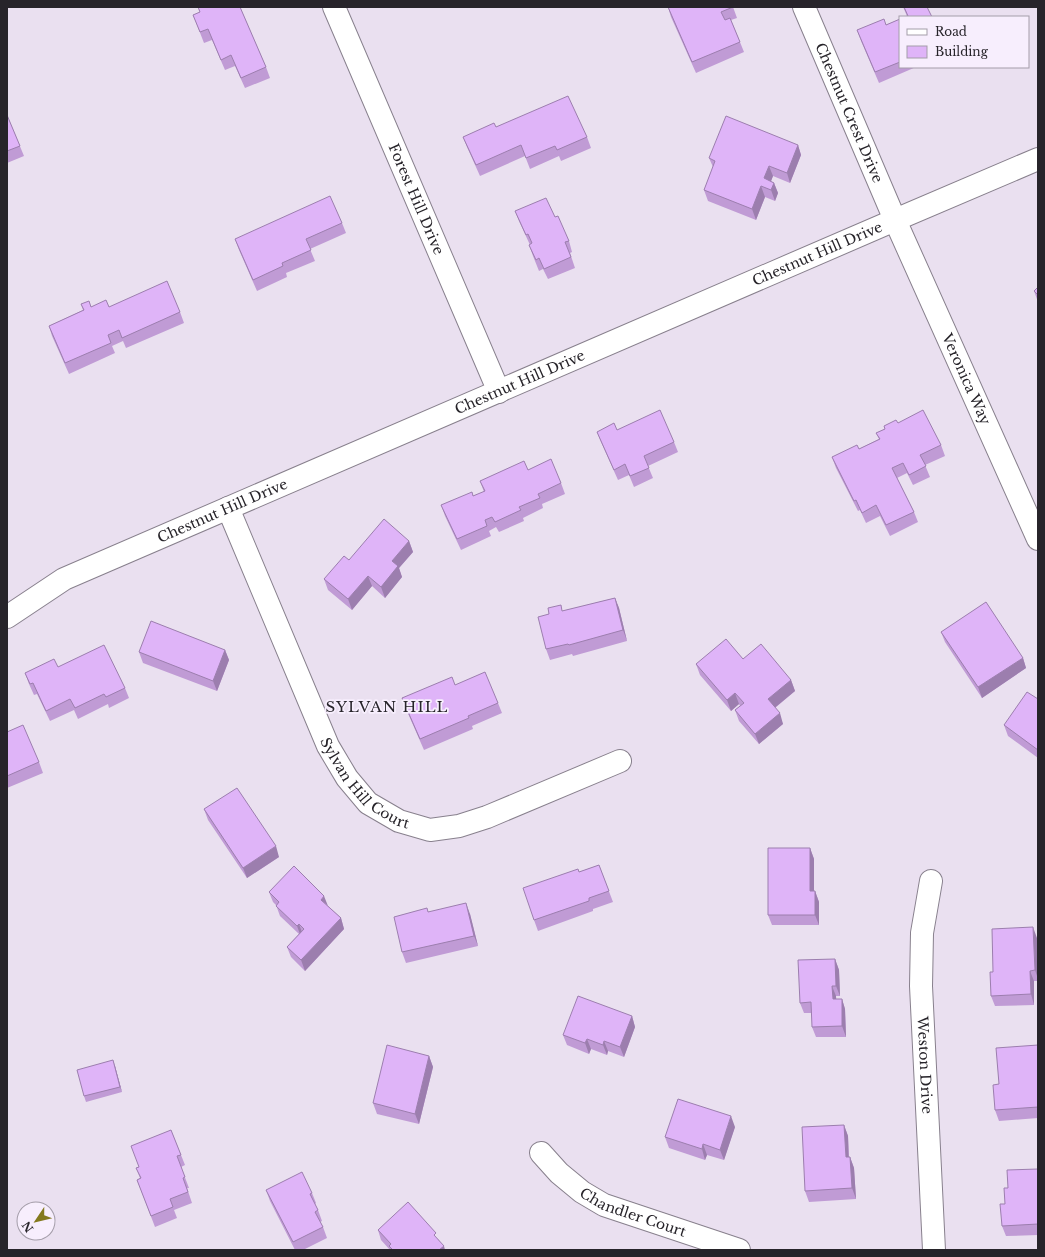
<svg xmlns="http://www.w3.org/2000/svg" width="1045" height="1257" font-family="'Libre Baskerville',serif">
<rect width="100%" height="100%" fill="#eae0f0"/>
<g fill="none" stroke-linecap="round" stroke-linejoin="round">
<defs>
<g id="minor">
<path id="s1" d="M334,7L499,392"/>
<path id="s2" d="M804,7L895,220L1038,539"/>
<path id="s3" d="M228,508L328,746L347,778L368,803L399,821L430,830L459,826L487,817L620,761"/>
<path id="s4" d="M7,617L64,579L895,220L1038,159"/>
<path id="s5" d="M931,881L922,933L921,986L934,1250"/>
<path id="s6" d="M541,1153L559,1173L582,1192L604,1205L739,1250"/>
</g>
</defs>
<use href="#minor" stroke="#88808d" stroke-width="24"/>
<use href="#minor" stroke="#fff" stroke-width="22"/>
</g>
<path fill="#c09bd5" d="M198,7H240L266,67L270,78L245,88L235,66L225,70L212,40L204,43L197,25L193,15L200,12Z
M668,7H733L737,18L731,20L744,52L696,73L671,17Z
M903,7H927L907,16Z
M900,19V67H916L879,83L861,41L857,30L886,25Z
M7,115L24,156L7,163Z
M496,127L587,137L591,148L561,161L559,156L530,169L525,156L480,176L467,147L463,137Z
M798,145L801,155L790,183L773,176L771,181L774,183L778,193L775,201L765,197L756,220L708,201L704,190L713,167L709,158Z
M515,211L555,217L569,241L572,252L570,253L575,268L548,279L543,269L539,271L533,256L529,245H530L519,221Z
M342,223L346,233L310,249L315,261L286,273L287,277L257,291L239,250L235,239Z
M1038,287V302L1034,291Z
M81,304L91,307H109L180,312L184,323L126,348L123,341L112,346L115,353L69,374L52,336L49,326L83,310Z
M898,423L941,445L945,456L925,465L930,477L913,485L907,473L897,478L914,512L918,522L890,536L880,516L866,523L860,510L858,511L836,468L832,457L859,449L879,439L876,433Z
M617,430L674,442L678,452L648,466L653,478L634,487L629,475L618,480L601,442L597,432Z
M528,470L561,483L565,494L542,504L543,508L523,518L524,521L499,532L496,527L489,531L491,536L461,550L445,516L441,505L473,496L484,492L480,481Z
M409,541L413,552L399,568L402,577L385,598L372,586L352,610L328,590L324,579L349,560Z
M615,598L619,608L627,641L573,656L572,654L550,660L546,649L563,611Z
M941,632L1023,658L1026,668L982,698L945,642Z
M225,650L229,660L217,691L143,663L139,652Z
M743,659L791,680L795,691L775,708L783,724L759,744L739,721L735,710L740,706L739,704L731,711L700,675L696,664Z
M58,667L125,688L129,698L109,708L108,704L78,719L74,710L50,721L37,694L34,695L29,684L25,673Z
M455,685L498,703L502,713L472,726L473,729L424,750L406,709L402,698Z
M1038,699V758L1008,736L1004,725Z
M7,732L39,762L43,773L7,788Z
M204,809L279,857L247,878L208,820Z
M810,848L814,859V891H815L819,902V925H772L768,915Z
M599,865L613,902L593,909V911L538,931L534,920L579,872Z
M269,892L328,906L341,918L344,929L305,971L291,957L287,947L299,934L280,916L276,905L273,902Z
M429,912L470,914L478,946L406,963L402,952Z
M1037,938L1038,981H1034V1005L995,1006L991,996L993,972Z
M835,959L839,970L840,996H836V999H842L845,1009L846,1037H816L812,1027V1013H804L800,1003Z
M632,1016L635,1027L624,1057L608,1051L607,1055L591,1049L589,1054L567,1045L563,1035Z
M1038,1045V1118L999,1121L995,1110L999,1084Z
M429,1056L433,1067L419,1124L377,1114L373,1103Z
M115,1066L122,1092L86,1102L84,1096Z
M844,1125L848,1136L849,1157H850L854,1168L856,1199L809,1202L805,1191Z
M735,1127L724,1160L707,1155L705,1160L669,1148L665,1137Z
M171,1130L185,1165L181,1167L189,1188H187L192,1203L174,1210L177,1218L155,1227L137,1180L140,1178L136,1168L139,1167Z
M1038,1169V1235L1006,1236L1002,1226L1008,1188Z
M266,1190L312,1193L316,1203L315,1204L318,1210L322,1221L320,1222L323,1227L327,1238L303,1250H295L270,1201Z
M378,1230L438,1239L445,1250H390L381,1240Z"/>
<path fill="#9c7eae" d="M798,145L801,155L790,183L787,173Z
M769,166L773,176L768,189L764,178Z
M774,183L778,193L775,201L771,190Z
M761,186L765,197L756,220L752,209Z
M409,541L413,552L399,568L402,577L385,598L381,587L392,561Z
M368,576L372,586L352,610L348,599Z
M615,598L619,608L627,641L623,630Z
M225,650L229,660L217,691L213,681Z
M1023,658L1026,668L982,698L978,687Z
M791,680L795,691L772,710L768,699Z
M735,693L739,704L731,711L727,700Z
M780,713L783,724L759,744L755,734Z
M276,846L279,857L247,878L243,868Z
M810,848L814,859V902L810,891Z
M815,891L819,902V925L815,915Z
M324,896L328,906L321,900Z
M466,903L470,914L478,946L474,936Z
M341,918L344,929L305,971L301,960Z
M299,924L303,935L301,937L297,926Z
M1033,927L1037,938L1038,979L1035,970Z
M835,959L839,970L840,996L836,986Z
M1030,971L1034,981V1005L1031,994Z
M832,986L836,996L837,1009L833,999Z
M842,999L845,1009L846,1037L842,1026Z
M632,1016L635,1027L624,1057L620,1047Z
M587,1039L591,1049L589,1054L585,1043Z
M604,1041L608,1051L607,1055L603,1045Z
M429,1056L433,1067L419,1124L415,1114Z
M113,1060L115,1066L122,1092L120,1087Z
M731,1116L735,1127L724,1160L720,1150Z
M844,1125L848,1136L849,1168L846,1157Z
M703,1144L707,1155L705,1160L702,1149Z
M850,1157L854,1168L856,1199L852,1188Z
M444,1246L445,1250H439Z"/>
<path fill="#dfb4f8" stroke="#9c7eae" d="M198,7H240L266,67L241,78L231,55L221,60L208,29L200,32L193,15L200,12Z
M668,7H733L721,12L725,20L730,18L740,42L692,62Z
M904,7H927L932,17H904L908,16Z
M884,19L886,25L900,19V62L875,72L857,30Z
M568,96L587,137L557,150L555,146L526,158L521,145L476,165L463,137L494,123L496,127Z
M7,115L20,146L7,151Z
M726,116L798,145L787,173L769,166L764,178L774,183L771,190L761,186L752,209L704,190L715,161L709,158Z
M330,196L342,223L306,239L311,250L282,263L283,266L253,280L235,239Z
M546,198L555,217L558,216L569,241L565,242L571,257L544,269L539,258L536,260L529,245L532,243L528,234L526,235L515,211Z
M167,281L180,312L122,338L119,330L108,335L111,343L65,363L49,326L84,310L81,304L89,301L91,307L106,300L109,307Z
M1038,287V295L1034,291Z
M660,410L674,442L644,456L649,468L630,476L625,464L614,470L597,432L614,423L617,430Z
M923,410L941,445L920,455L926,466L909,475L903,463L892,468L914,512L886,525L876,505L862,513L856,500L854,501L832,457L857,445L859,449L880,439L876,433L885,429L884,426L896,420L898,423Z
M551,459L561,483L538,494L540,498L519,507L521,510L495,522L492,517L485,520L487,526L457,539L441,505L472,492L473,496L485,491L480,481L524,461L528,470Z
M384,519L409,541L392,561L398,566L381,587L368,576L348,599L324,579L344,556L349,560Z
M615,598L623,630L569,645L568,644L546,649L538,617L549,614L548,608L561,605L562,611Z
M986,602L1023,658L978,687L941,632Z
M151,621L225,650L213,681L139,652Z
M726,639L743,659L761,644L791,680L768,699L780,713L755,734L735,710L744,703L735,693L727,700L696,664Z
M104,645L125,688L106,697L104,694L75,708L70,699L46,711L33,683L30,684L25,673L54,659L58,667Z
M485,672L498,703L468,716L469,718L420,739L402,698L452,677L455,685Z
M1027,692L1038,699V750L1004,725Z
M23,725L39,762L7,776V732Z
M237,788L276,846L243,868L204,809Z
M768,848H810V891H815V915H768Z
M599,865L609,891L589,898V901L534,920L523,888L578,869L579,872Z
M294,866L324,896L321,900L341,918L301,960L287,947L304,929L299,924L297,926L276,906L279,902L269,892Z
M466,903L474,936L402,952L394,917L427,908L428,912Z
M1033,927L1035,970L1030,971L1031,994L991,996L990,972H993L992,929Z
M835,959L836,986H832L833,999H842V1026L812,1027L811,1002L800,1003L798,960Z
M578,996L632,1016L620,1047L604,1041L603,1045L587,1039L585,1043L563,1035Z
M387,1045L429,1056L415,1114L373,1103Z
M1038,1045V1107L995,1110L993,1085L999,1084L996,1048Z
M113,1060L120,1087L84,1096L77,1070Z
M678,1099L731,1116L720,1150L703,1144L702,1149L665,1137Z
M844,1125L846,1157H850L852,1188L805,1191L802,1127Z
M171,1130L181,1155L177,1156L185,1177L183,1178L188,1192L170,1199L173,1207L151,1216L137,1180L141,1178L136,1168L139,1167L131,1146Z
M1038,1169V1224L1002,1226L1000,1204H1005L1004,1188H1008L1007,1170Z
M302,1172L312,1193L310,1194L318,1210L315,1212L323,1227L293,1242L266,1190Z
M408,1202L436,1233L434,1235L444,1246L439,1250H393L389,1246L391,1244L378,1230Z"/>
<g text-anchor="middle" stroke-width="3.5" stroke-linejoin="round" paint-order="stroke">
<g font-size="14" fill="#27242a" stroke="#f7eefd">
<text dy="5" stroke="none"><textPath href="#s2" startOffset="115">Chestnut Crest Drive</textPath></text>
<text dy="5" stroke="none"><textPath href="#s1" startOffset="209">Forest Hill Drive</textPath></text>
<text dy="5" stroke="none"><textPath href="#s4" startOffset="889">Chestnut Hill Drive</textPath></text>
<text dy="5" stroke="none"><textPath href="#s2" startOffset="406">Veronica Way</textPath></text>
<text dy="5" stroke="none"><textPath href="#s4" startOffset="565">Chestnut Hill Drive</textPath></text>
<text dy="5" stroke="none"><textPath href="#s4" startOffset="241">Chestnut Hill Drive</textPath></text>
<text dy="5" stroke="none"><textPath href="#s3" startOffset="312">Sylvan Hill Court</textPath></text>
<text dy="5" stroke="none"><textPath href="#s5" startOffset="185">Weston Drive</textPath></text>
<text dy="5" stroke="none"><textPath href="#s6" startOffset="112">Chandler Court</textPath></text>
</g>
<g font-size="15" letter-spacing="1" fill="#27242a" stroke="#f7eefd">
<text x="387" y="712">SYLVAN HILL</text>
</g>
</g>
<rect width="1045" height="1257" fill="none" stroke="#27242a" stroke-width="16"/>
<rect x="899" y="16" width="130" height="52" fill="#f7eefd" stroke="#a49da9"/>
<rect x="907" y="29" width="20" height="6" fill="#ffffff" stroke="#a49da9"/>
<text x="935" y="36" font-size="12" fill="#27242a">Road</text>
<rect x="907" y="46" width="20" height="12" fill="#dfb4f8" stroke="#a49da9"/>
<text x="935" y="56" font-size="12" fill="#27242a">Building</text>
<g transform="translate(36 1221) rotate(235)"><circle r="19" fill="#f7eefd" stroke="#a49da9"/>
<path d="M0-3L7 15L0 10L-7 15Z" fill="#83791e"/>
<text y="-6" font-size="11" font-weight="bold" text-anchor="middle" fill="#27242a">N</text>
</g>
</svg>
